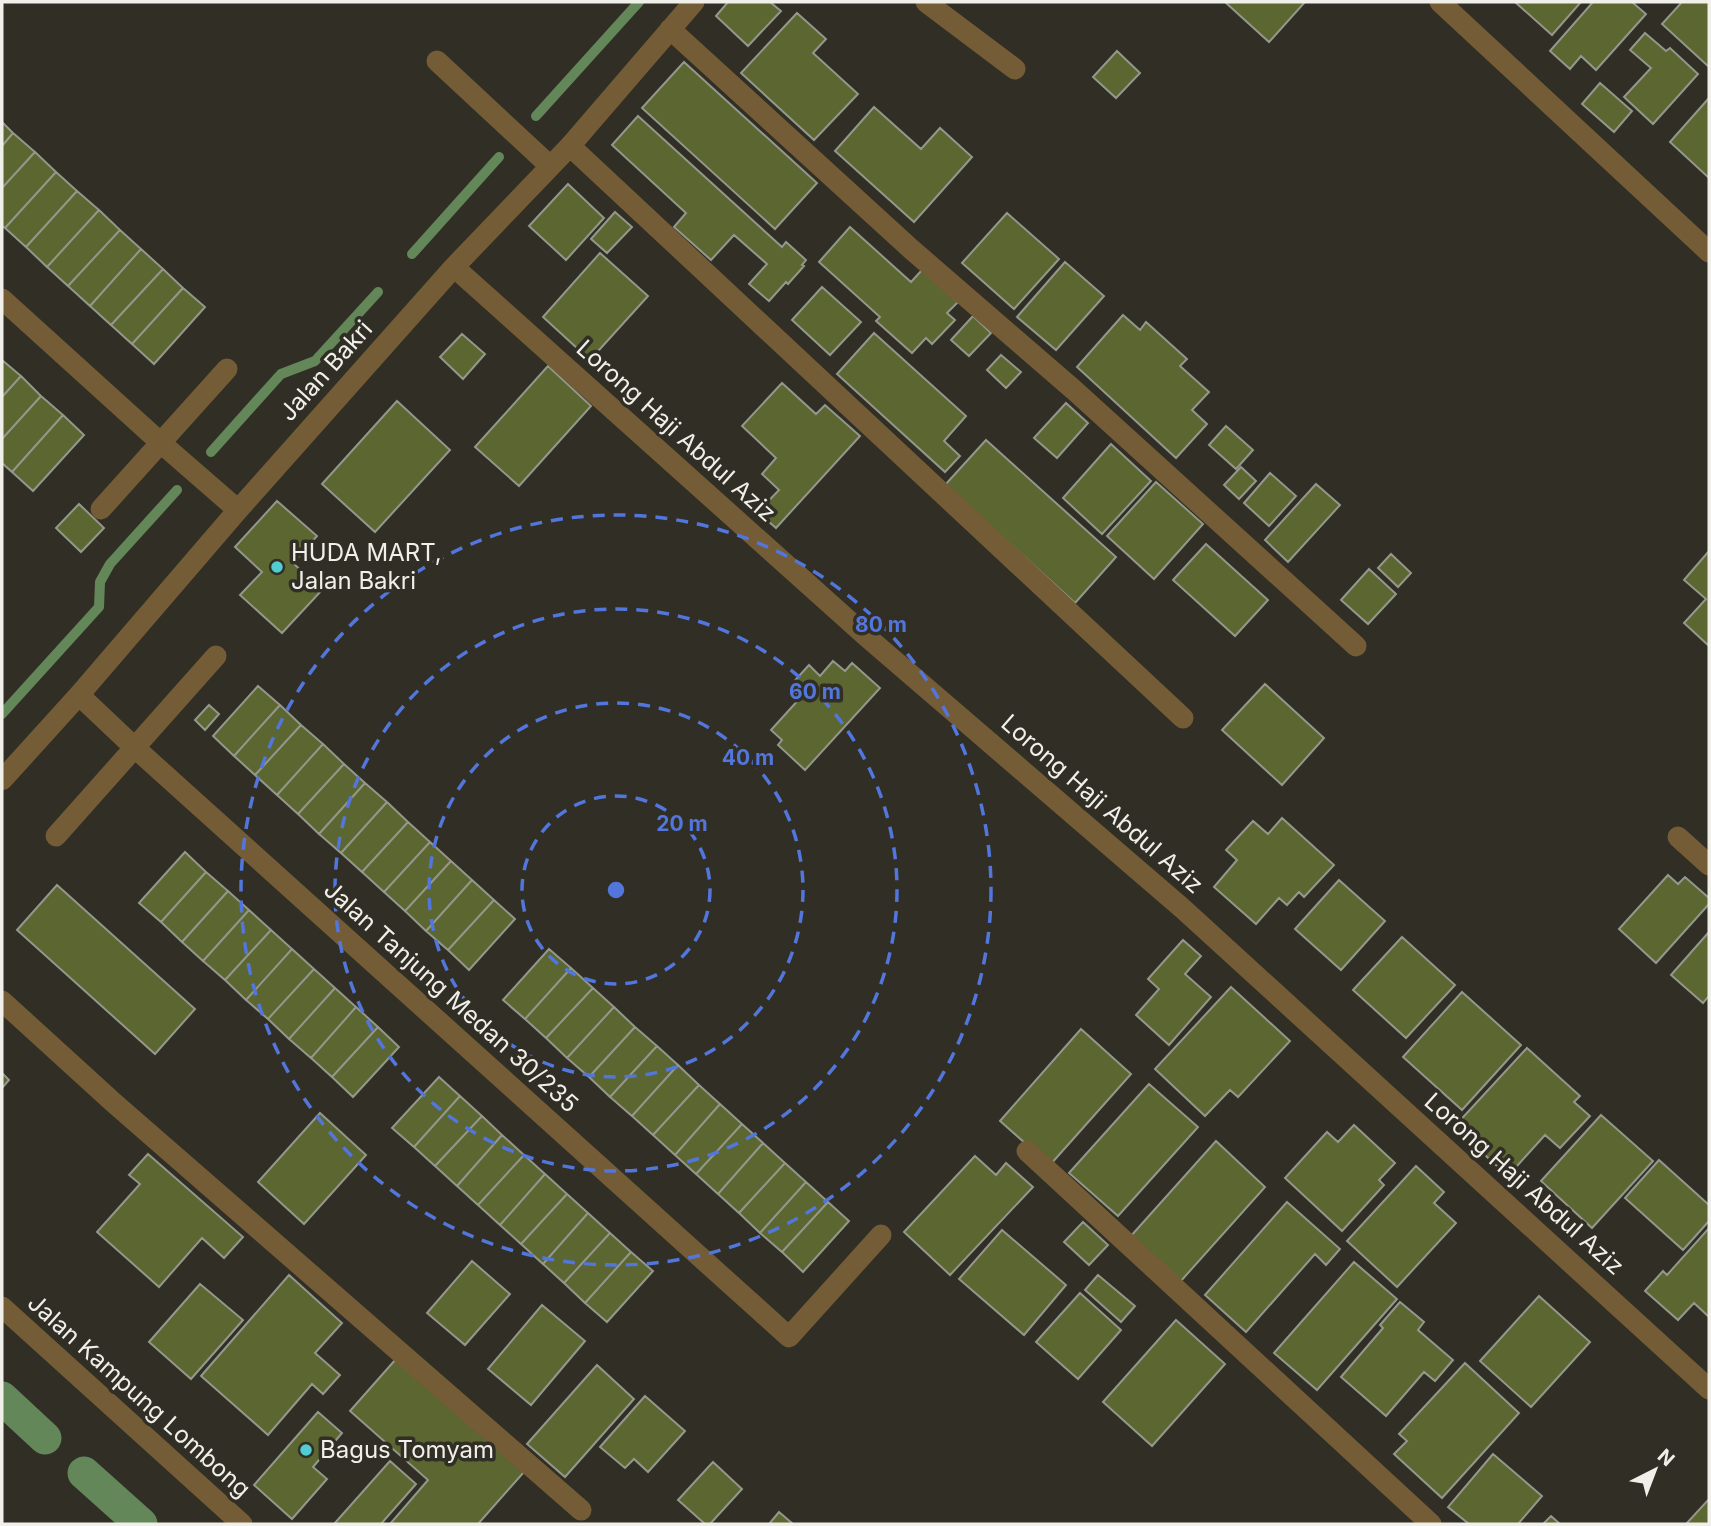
<svg xmlns="http://www.w3.org/2000/svg" width="1711" height="1526" font-family="Inter,sans-serif">
<rect width="100%" height="100%" fill="#302e25"/>
<g fill="none" stroke-linecap="round" stroke-linejoin="round">
<path stroke="#638759" stroke-width="10" d="M536,116L639,2
M412,254L499,157
M211,452L281,374L315,361L378,292
M2,714L99,607L100,582L110,564L177,490"/>
<path stroke="#638759" stroke-width="33" d="M2,1398L45,1438
M84,1473L141,1524"/>
</g>
<path fill="#5c6630" stroke="#94978c" stroke-width="2" d="M728,2H770L781,11L748,46L716,16Z
M1225,2H1305L1269,42Z
M1515,2H1581L1552,35Z
M1593,2H1632L1646,14L1596,70L1581,56L1570,69L1550,51Z
M1682,2H1709V67L1662,24Z
M797,13L826,39L813,53L858,94L814,140L741,73Z
M1645,33L1666,51L1670,48L1698,74L1653,124L1624,97L1651,68L1630,50Z
M1117,51L1140,73L1116,98L1093,77Z
M684,62L817,183L775,229L642,108Z
M1600,83L1632,111L1614,132L1582,104Z
M1709,98V178L1670,142Z
M874,107L921,149L940,128L972,157L914,222L835,151Z
M638,116L782,247L786,242L806,260L802,265L804,266L788,284L786,282L769,301L749,284L767,264L734,235L711,260L674,227L686,213L612,145Z
M2,122L13,133L2,146Z
M13,133L35,152L2,188V146Z
M35,152L56,172L5,228L2,226V188Z
M56,172L77,191L26,247L5,228Z
M568,184L604,218L566,260L529,226Z
M77,191L99,210L47,267L26,247Z
M99,210L120,230L68,286L47,267Z
M615,212L632,227L607,253L591,239Z
M1007,213L1059,259L1014,309L962,263Z
M850,227L911,282L922,270L958,302L947,313L955,320L932,344L926,338L912,353L876,321L880,317L819,262Z
M120,230L141,249L90,306L68,286Z
M141,249L163,269L111,325L90,306Z
M600,253L648,296L590,360L543,317Z
M1065,262L1104,296L1056,350L1017,317Z
M163,269L183,288L132,344L111,325Z
M822,287L861,322L830,355L792,320Z
M183,288L205,307L154,364L132,344Z
M1123,315L1140,330L1146,322L1187,359L1180,366L1209,392L1192,410L1207,424L1176,458L1077,367Z
M973,316L991,333L969,356L951,340Z
M874,333L966,416L944,441L960,456L945,472L837,374Z
M462,334L485,354L463,379L440,357Z
M1001,355L1021,372L1006,388L987,370Z
M2,360L21,376L2,397Z
M548,366L591,406L519,486L475,447Z
M21,376L41,396L2,439V397Z
M782,383L816,414L825,405L860,436L776,528L758,512L779,490L762,474L776,458L742,426Z
M41,396L63,415L12,472L2,463V439Z
M397,401L450,450L375,532L322,484Z
M1066,403L1088,423L1057,458L1034,438Z
M63,415L84,435L33,491L12,472Z
M1226,426L1253,450L1236,469L1209,445Z
M986,440L1116,557L1075,603L945,485Z
M1111,444L1151,481L1102,534L1063,498Z
M1241,467L1256,481L1239,499L1224,485Z
M1270,473L1296,496L1269,526L1244,503Z
M1156,482L1203,524L1154,579L1107,536Z
M1316,484L1340,505L1288,562L1265,540Z
M277,501L317,536L293,563L322,590L282,633L240,595L262,572L235,547Z
M79,504L104,528L81,552L56,528Z
M1206,544L1268,600L1235,636L1173,580Z
M1709,551V644L1708,645L1684,623L1706,599L1684,580Z
M1391,554L1411,573L1398,587L1378,568Z
M1369,569L1396,594L1368,624L1341,600Z
M833,661L845,671L852,663L880,688L805,770L778,745L782,740L771,730L801,697L789,687L809,665L820,676Z
M1265,684L1324,738L1282,785L1222,730Z
M258,686L280,705L234,756L213,736Z
M209,705L219,714L205,730L195,720Z
M280,705L301,725L255,775L234,756Z
M301,725L323,744L277,795L255,775Z
M323,744L344,764L298,814L277,795Z
M344,764L365,783L319,834L298,814Z
M365,783L387,802L341,853L319,834Z
M387,802L408,822L362,872L341,853Z
M1282,818L1334,865L1304,897L1299,892L1287,905L1279,898L1256,924L1214,887L1237,860L1226,850L1253,821L1268,834Z
M408,822L430,842L384,892L362,872Z
M430,842L451,861L405,911L384,892Z
M185,852L206,872L161,922L139,903Z
M451,861L472,880L426,931L405,911Z
M206,872L228,891L182,942L161,922Z
M1668,875L1678,884L1685,877L1709,898V904L1656,963L1619,929Z
M472,880L494,900L448,950L426,931Z
M1339,880L1385,921L1341,970L1295,929Z
M57,885L195,1009L155,1054L17,930Z
M228,891L249,910L203,961L182,942Z
M494,900L515,919L469,970L448,950Z
M249,910L271,930L225,980L203,961Z
M271,930L292,949L246,1000L225,980Z
M1709,932V996L1703,1003L1671,975Z
M1402,937L1455,985L1406,1038L1353,990Z
M1183,940L1201,956L1185,974L1211,997L1169,1045L1136,1015L1159,989L1148,979Z
M292,949L314,969L268,1019L246,1000Z
M549,949L571,968L525,1019L503,1000Z
M571,968L593,988L546,1038L525,1019Z
M314,969L335,988L289,1039L268,1019Z
M1231,987L1290,1041L1238,1097L1230,1090L1205,1116L1155,1069Z
M335,988L356,1007L311,1058L289,1039Z
M593,988L614,1007L567,1058L546,1038Z
M1462,992L1521,1045L1462,1110L1403,1057Z
M356,1007L378,1027L332,1077L311,1058Z
M614,1007L635,1027L589,1077L567,1058Z
M378,1027L399,1047L353,1097L332,1077Z
M635,1027L657,1046L610,1097L589,1077Z
M1081,1029L1131,1074L1050,1165L1000,1121Z
M657,1046L678,1065L632,1116L610,1097Z
M1527,1048L1580,1096L1574,1102L1590,1116L1560,1148L1545,1135L1508,1176L1454,1127Z
M678,1065L699,1085L653,1135L632,1116Z
M2,1073L9,1080L2,1088Z
M439,1077L460,1096L414,1147L392,1128Z
M1149,1084L1198,1127L1118,1216L1069,1173Z
M699,1085L720,1104L675,1155L653,1135Z
M460,1096L482,1116L435,1166L414,1147Z
M720,1104L742,1124L696,1174L675,1155Z
M320,1113L366,1155L304,1224L258,1182Z
M1601,1115L1653,1161L1592,1228L1541,1181Z
M482,1116L502,1135L457,1186L435,1166Z
M742,1124L763,1143L718,1194L696,1174Z
M1354,1125L1395,1163L1379,1180L1384,1185L1342,1231L1285,1178L1327,1132L1338,1142Z
M502,1135L524,1155L478,1205L457,1186Z
M1216,1141L1265,1187L1180,1282L1130,1237Z
M763,1143L785,1163L739,1213L718,1194Z
M148,1154L243,1237L224,1258L202,1238L159,1287L97,1232L140,1184L129,1175Z
M524,1155L545,1174L500,1225L478,1205Z
M975,1156L996,1175L1006,1163L1033,1187L950,1275L904,1232Z
M1659,1160L1709,1205V1221L1683,1250L1625,1198Z
M785,1163L806,1182L760,1233L739,1213Z
M1416,1166L1444,1192L1434,1203L1456,1223L1397,1287L1347,1241Z
M545,1174L567,1194L521,1244L500,1225Z
M806,1182L828,1202L782,1252L760,1233Z
M567,1194L588,1213L543,1264L521,1244Z
M828,1202L849,1221L803,1272L782,1252Z
M1287,1202L1340,1249L1326,1265L1315,1254L1246,1332L1205,1295Z
M588,1213L610,1233L564,1283L543,1264Z
M1083,1222L1108,1245L1089,1265L1064,1242Z
M1709,1228V1314L1708,1316L1694,1303L1678,1320L1645,1291L1663,1271L1667,1275Z
M1002,1230L1066,1285L1024,1335L959,1279Z
M610,1233L631,1252L585,1303L564,1283Z
M631,1252L653,1271L607,1322L585,1303Z
M472,1261L510,1294L465,1345L427,1313Z
M1354,1262L1397,1299L1317,1390L1274,1353Z
M289,1275L342,1323L315,1353L340,1375L323,1394L312,1384L268,1435L201,1376Z
M1098,1275L1135,1306L1121,1322L1085,1290Z
M200,1284L243,1320L191,1379L149,1342Z
M1080,1293L1121,1330L1078,1379L1036,1342Z
M1539,1296L1590,1342L1531,1407L1480,1361Z
M1400,1302L1424,1322L1418,1330L1453,1360L1435,1381L1424,1372L1386,1416L1341,1377L1383,1328L1380,1325Z
M542,1305L585,1341L531,1405L488,1369Z
M1176,1320L1225,1364L1152,1446L1103,1402Z
M396,1359L524,1472L478,1524H390L428,1480L350,1411Z
M1465,1363L1519,1413L1442,1498L1394,1454L1407,1441L1399,1434Z
M597,1365L634,1399L565,1477L527,1444Z
M645,1396L685,1431L648,1472L634,1459L625,1468L600,1447Z
M318,1412L342,1433L313,1467L327,1479L292,1519L254,1485Z
M1493,1454L1542,1496L1518,1524H1469L1448,1507Z
M390,1461L416,1484L381,1524H334Z
M713,1462L742,1489L710,1524H705L678,1500Z
M1709,1499V1524H1686Z
M779,1512L793,1524H769Z
M1551,1516L1560,1524H1543Z"/>
<g fill="none" stroke-linecap="round" stroke-linejoin="round">
<path stroke="#745c36" stroke-width="21" d="M926,2L1015,69
M1440,2L1709,252
M670,29L911,249L1074,390L1356,646
M437,61L550,166
M570,146L1183,718
M454,267L867,637L1182,908L1709,1389
M2,299L161,443L238,510
M101,509L227,369
M79,695L134,747L789,1337L881,1235
M2,780L79,695L238,510L454,267L570,146L694,2
M56,836L216,656
M1678,837L1709,865
M2,1001L114,1103L581,1510
M1027,1151L1431,1524
M2,1307L242,1524"/>
</g>
<g fill="none" stroke="#5276dc" stroke-width="3.5" stroke-dasharray="12 9">
<circle cx="616" cy="890" r="94"/>
<circle cx="616" cy="890" r="187"/>
<circle cx="616" cy="890" r="281"/>
<circle cx="616" cy="890" r="375"/>
</g>
<g fill="#51ccd1" stroke="#302e25" stroke-width="2.5">
<circle cx="277" cy="567" r="7"/>
<circle cx="306" cy="1450" r="7"/>
</g>
<g text-anchor="middle" stroke-width="7" stroke-linejoin="round" paint-order="stroke">
<g font-size="24" fill="#f0efe9" stroke="#302e25">
<text transform="translate(326 371) rotate(-48)" y="8">Jalan Bakri</text>
<text transform="translate(676 431) rotate(42)" y="8">Lorong Haji Abdul Aziz</text>
<text transform="translate(1102 804) rotate(41)" y="8">Lorong Haji Abdul Aziz</text>
<text transform="translate(451 997) rotate(42)" y="8">Jalan Tanjung Medan 30/235</text>
<text transform="translate(1524 1184) rotate(42)" y="8">Lorong Haji Abdul Aziz</text>
<text transform="translate(139 1396) rotate(42)" y="8">Jalan Kampung Lombong</text>
</g>
<g font-size="24" fill="#f0efe9" stroke="#302e25" text-anchor="start">
<text x="291" y="561">HUDA MART,<tspan x="291" dy="28">Jalan Bakri</tspan></text>
<text x="320" y="1458">Bagus Tomyam</text>
</g>
</g>
<circle cx="616" cy="890" r="10" fill="#5276dc" stroke="#302e25" stroke-width="3.5"/>
<g font-size="21" text-anchor="middle" font-weight="bold" fill="#5276dc" stroke="#302e25" stroke-width="7" stroke-linejoin="round" paint-order="stroke">
<text x="881" y="632">80 m</text>
<text x="815" y="699">60 m</text>
<text x="748" y="765">40 m</text>
<text x="682" y="831">20 m</text>
</g>
<rect width="1711" height="1526" fill="none" stroke="#f0efe9" stroke-width="7"/>
<g transform="translate(1655 1470) rotate(42)" stroke="#302e25" stroke-width="5" paint-order="stroke">
<path d="M0-5L12 26L0 18L-12 26Z" fill="#f0efe9"/>
<text y="-10" font-size="19" font-weight="bold" text-anchor="middle" fill="#f0efe9">N</text>
</g>
</svg>
